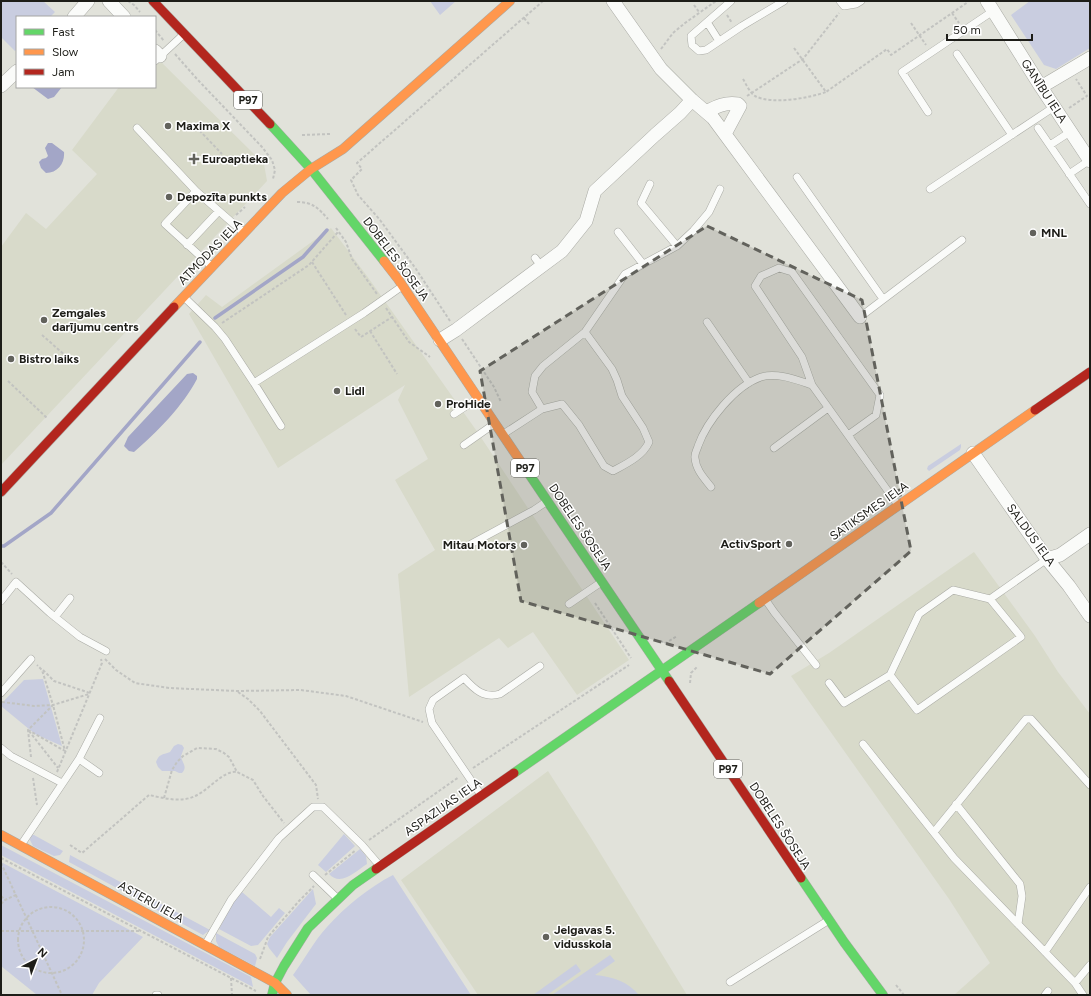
<svg xmlns="http://www.w3.org/2000/svg" width="1091" height="996" font-family="Figtree,sans-serif">
<rect width="100%" height="100%" fill="#e1e2da"/>
<path fill="#d8daca" d="M155,56L264,164L267,181L1,465V247L26,213L46,229L97,174L72,150L119,87H155Z
M331,228L367,276L476,430L629,660L577,695L533,632L508,648L499,638L409,697L398,574L435,550L395,480L428,459L398,400L405,385L278,468L189,314L206,295L222,307Z
M974,552L1035,636L1058,672L1090,714V995H954L990,963L949,899L791,676L829,653Z
M548,771L591,838L687,995H478L401,880Z"/>
<path fill="#c9cde0" d="M1,1H43L55,12L50,17H17V49L15,51L1,37Z
M430,1H456L440,15Z
M1030,1H1090V48L1056,69L1044,65L1011,15Z
M961,444V447L960,450L929,471L927,469L928,466Z
M43,679L62,746L35,734L1,706V704L24,680Z
M178,744L182,745L184,748L181,756C182,763 188,767 182,773H179L175,771H162L158,767L156,762C159,754 162,755 170,752L174,746Z
M344,834L355,846L326,872L318,865Z
M31,835H34L63,851L60,855L54,856L33,846L30,840Z
M1,845L251,977L253,987L1,855Z
M360,849L366,856L367,864C356,871 341,887 329,874Z
M70,855L210,930L203,935L69,862Z
M1,862L143,937L99,983L92,995H37L1,966Z
M393,875L471,995H311L293,975C304,960 314,941 327,927C346,906 368,888 393,875Z
M313,889L316,904L287,942L277,958L269,948L267,944L270,937Z
M242,892L271,917L279,908L285,913L258,945L251,946L219,929L233,902Z
M216,933L255,954L257,958L255,966L219,947L216,941Z
M610,955L615,961L595,975C613,977 627,981 639,995H552Z
M576,964L581,971L547,995H533Z"/>
<path fill="#a3a6c7" d="M32,87H62L54,97L48,99Z
M48,143H52L64,152C65,163 58,173 46,173L41,168L39,162L42,159L46,158L48,156L45,148Z
M193,373L197,376V379C183,406 157,432 134,452L129,451L124,446L128,437L187,374Z"/>
<g fill="none" stroke-linecap="round" stroke-linejoin="round">
<path stroke="#a3a6c7" stroke-width="3.5" d="M215,318L303,257L327,230
M1,546H4L51,513L200,342"/>
<defs>
<path id="lane" d="M731,1L691,36L692,45L699,51L706,50L742,26L784,1
M840,1L844,6L856,4L861,1
M707,22L719,41
M957,54L1012,135
M155,61L183,35
M928,112L902,72L993,11
M137,128L196,191
M1038,128L1090,204
M1050,145L1070,132
M1069,174L1090,160
M797,177L883,299
M650,184L641,203L677,246
M930,189L1054,107
M618,232L643,264
M187,245L218,212
M535,258L541,266
M210,265L165,224L196,191L243,232
M185,298L215,327L225,339L254,383L364,313L401,287
M860,317L962,240
M707,322L749,383
M254,383L281,426
M542,409L562,404L579,425L604,466L613,471C626,464 643,456 649,442L643,428L622,396L617,380L612,369L585,332
M454,414L477,399
M505,433L542,409L532,392L535,376L543,366L585,332L625,274L677,246L693,231L709,212L720,189
M848,435L876,415L880,395L792,272L779,268L761,276L755,286L802,357L812,385L898,505
M464,445L494,424
M774,448L828,408
M711,487C704,478 696,470 695,458C694,454 697,450 698,446C707,421 735,386 761,377C777,372 797,380 812,385
M471,544L534,510L546,502
M765,599L774,612L816,665
M1,601L16,582L50,613L80,637L106,651
M569,604L600,583
M55,617L70,598
M890,675L917,710L1021,637L990,599
M829,683L844,703L890,675L919,614L953,590L990,599L1047,559
M1,693L31,659
M863,744L954,858L1075,983L1083,995
M1,748L11,756L62,783
M79,759L99,773
M481,795L432,723L429,709L433,700L464,678C474,689 484,699 500,694L540,666
M956,804L1020,884L1022,896L1018,924
M934,832L1026,719H1031L1090,785
M21,845L79,759L100,718
M313,875L338,899
M205,945L231,900L279,838L313,807H323L362,845L380,866
M1045,952L1090,887
M730,982L829,920
M1075,983L1090,965
M156,995H158
M1045,995L1048,991"/>
<path id="street" d="M109,1L124,17
M613,1L661,69L692,100L713,118L860,317
M987,1L1041,87L1090,161
M74,17L88,1
M155,51L160,56
M1,86L17,71
M1041,87L1090,58
M706,112C717,106 726,102 738,104L740,106L725,134
M440,340L456,330L562,251L586,221L595,191L655,135L680,113L692,100
M973,453L1047,559L1069,586L1090,616
M1047,559L1060,555L1090,534"/>
<path id="fast" d="M270,124L311,169L384,261
M525,468L669,681
M514,773L759,603
M801,878L844,942L883,995
M272,995L275,983L284,966L308,928L353,885L376,869"/>
<path id="slow" d="M311,169L343,149L510,1
M384,261L398,279L525,468
M174,307L282,193L311,169
M759,603L1035,410
M1,835L275,983L287,995"/>
<path id="jam" d="M153,1L270,124
M1035,410L1090,372
M1,492L174,307
M669,681L801,878
M376,869L514,773"/>
</defs>
<use href="#lane" stroke="#a9aaa4" stroke-width="8"/>
<use href="#street" stroke="#a9aaa4" stroke-width="14"/>
<use href="#fast" stroke="#a9aaa4" stroke-width="10"/>
<use href="#slow" stroke="#a9aaa4" stroke-width="10"/>
<use href="#jam" stroke="#a9aaa4" stroke-width="10"/>
<path stroke="#c2c3c0" stroke-width="2" stroke-dasharray="3 2" stroke-linecap="butt" d="M128,1L134,5L140,12
M694,5L699,12
M952,13L959,23
M727,15L732,23
M524,18L529,24
M911,23L926,45
M155,30L164,41
M794,48L826,92L887,49L891,55L968,2
M661,49L673,33L685,23L716,1
M175,54L197,79L262,147L272,160L275,170L273,179
M743,79C746,84 750,93 755,96C772,105 809,98 826,92
M747,96L803,59L839,13
M1069,108L1087,96L1076,79
M202,127L199,130L222,154
M302,135L330,134
M210,156L215,161
M297,202C313,202 318,208 328,219
M236,215L245,207
M336,228L346,242L352,259L377,294
M312,262L346,315
M386,308L409,342L430,357
M450,321L416,269L380,220L358,195L351,180L362,169L357,163L543,1
M222,323L309,265L338,232
M355,329L361,337L392,317
M370,331L397,374
M42,335L75,364
M462,339L494,387L501,402
M8,381L47,418
M1,562L12,574
M595,603L631,658
M660,641L666,643L677,636
M105,659L116,670L135,683L169,688L237,691L301,690L346,696L423,722
M43,670L54,681L90,693
M690,683L691,673L698,666
M238,692L248,699L260,711L316,785L318,799
M2,702L34,706L53,705L89,694
M28,730L65,751L53,705
M29,731L58,768
M31,757L28,730L53,705L42,670L37,665
M473,768L629,665
M57,772L102,663L101,659
M33,778L37,805
M164,798L172,770L177,762L183,756L197,748L216,749L224,753L229,757L237,772L253,780L263,796L284,823
M369,840L459,777
M70,845L82,853L149,795C163,798 181,803 195,796C208,791 223,770 237,772
M1,858L256,991
M1,863L62,995
M325,875L356,850
M1,896L5,900
M1,904L5,900L16,895
M18 940a33 33 0 1 1 66 0a33 33 0 1 1-66 0Z
M1,931H139
M260,959L268,937L299,901L314,886
M231,978L232,995
M896,985L904,995"/>
<use href="#lane" stroke="#fafbf9" stroke-width="7"/>
<use href="#street" stroke="#fafbf9" stroke-width="13"/>
<use href="#fast" stroke="#63d668" stroke-width="9"/>
<use href="#slow" stroke="#ff974d" stroke-width="9"/>
<use href="#jam" stroke="#b3261e" stroke-width="9"/>
</g>
<path fill="#62625c" fill-opacity="0.2" stroke="#62625c" stroke-width="3" stroke-dasharray="8 5" stroke-linejoin="round" d="M707,226L862,300L911,551L770,674L521,601L480,371Z"/>
<g fill="#62625c" stroke="#fff" stroke-width="1.5">
<circle cx="168" cy="126" r="4"/>
<path d="M192 153h4v4h4v4h-4v4h-4v-4h-4v-4h4z"/>
<circle cx="169" cy="197" r="4"/>
<circle cx="1033" cy="233" r="4"/>
<circle cx="44" cy="320" r="4"/>
<circle cx="11" cy="359" r="4"/>
<circle cx="337" cy="391" r="4"/>
<circle cx="438" cy="404" r="4"/>
<circle cx="789" cy="544" r="4"/>
<circle cx="524" cy="545" r="4"/>
<circle cx="546" cy="937" r="4"/>
</g>
<g text-anchor="middle" stroke-width="3" stroke-linejoin="round" paint-order="stroke">
<g fill="#fff" stroke="#61615d" stroke-width="1">
<rect x="234" y="91" width="28" height="18" rx="3"/>
<rect x="511" y="459" width="28" height="18" rx="3"/>
<rect x="714" y="760" width="28" height="18" rx="3"/>
</g>
<g font-size="11" font-weight="bold" fill="#1d1d18">
<text x="248" y="104">P97</text>
<text x="525" y="472">P97</text>
<text x="728" y="773">P97</text>
</g>
<g font-size="12" fill="#1d1d18" stroke="#fff">
<text transform="translate(1044 91) rotate(57)" y="4">GANĪBU IELA</text>
<text transform="translate(210 252) rotate(-46)" y="4">ATMODAS IELA</text>
<text transform="translate(396 259) rotate(53)" y="4">DOBELES ŠOSEJA</text>
<text transform="translate(869 511) rotate(-35)" y="4">SATIKSMES IELA</text>
<text transform="translate(580 527) rotate(56)" y="4">DOBELES ŠOSEJA</text>
<text transform="translate(1031 535) rotate(54)" y="4">SALDUS IELA</text>
<text transform="translate(443 807) rotate(-35)" y="4">ASPAZIJAS IELA</text>
<text transform="translate(780 826) rotate(57)" y="4">DOBELES ŠOSEJA</text>
<text transform="translate(151 902) rotate(29)" y="4">ASTERU IELA</text>
</g>
<g font-size="12" font-weight="bold" fill="#1d1d18" stroke="#fff" text-anchor="start">
<text x="176" y="130">Maxima X</text>
<text x="202" y="163">Euroaptieka</text>
<text x="177" y="201">Depozīta punkts</text>
<text x="1041" y="237">MNL</text>
<text x="52" y="317">Zemgales<tspan x="52" dy="14">darījumu centrs</tspan></text>
<text x="19" y="363">Bistro laiks</text>
<text x="345" y="395">Lidl</text>
<text x="446" y="408">ProHide</text>
<text x="781" y="548" text-anchor="end">ActivSport</text>
<text x="516" y="549" text-anchor="end">Mitau Motors</text>
<text x="554" y="934">Jelgavas 5.<tspan x="554" dy="14">vidusskola</tspan></text>
</g>
</g>
<rect width="1091" height="996" fill="none" stroke="#1d1d18" stroke-width="4"/>
<rect x="16" y="16" width="140" height="72" fill="#ffffff" stroke="#a5a5a3"/>
<rect x="24" y="29" width="20" height="6" fill="#63d668" stroke="#a5a5a3"/>
<text x="52" y="36" font-size="12" fill="#1d1d18">Fast</text>
<rect x="24" y="49" width="20" height="6" fill="#ff974d" stroke="#a5a5a3"/>
<text x="52" y="56" font-size="12" fill="#1d1d18">Slow</text>
<rect x="24" y="69" width="20" height="6" fill="#b3261e" stroke="#a5a5a3"/>
<text x="52" y="76" font-size="12" fill="#1d1d18">Jam</text>
<g transform="translate(36 960) rotate(42)" stroke="#ffffff" stroke-width="3" paint-order="stroke">
<path d="M0-3L7 15L0 10L-7 15Z" fill="#1d1d18"/>
<text y="-6" font-size="11" font-weight="bold" text-anchor="middle" fill="#1d1d18">N</text>
</g>
<path d="M947 34v6h85v-6" fill="none" stroke="#1d1d18" stroke-width="2"/>
<text x="953" y="34" font-size="12" fill="#1d1d18" stroke="#ffffff" stroke-width="3" paint-order="stroke">50 m</text>
</svg>
